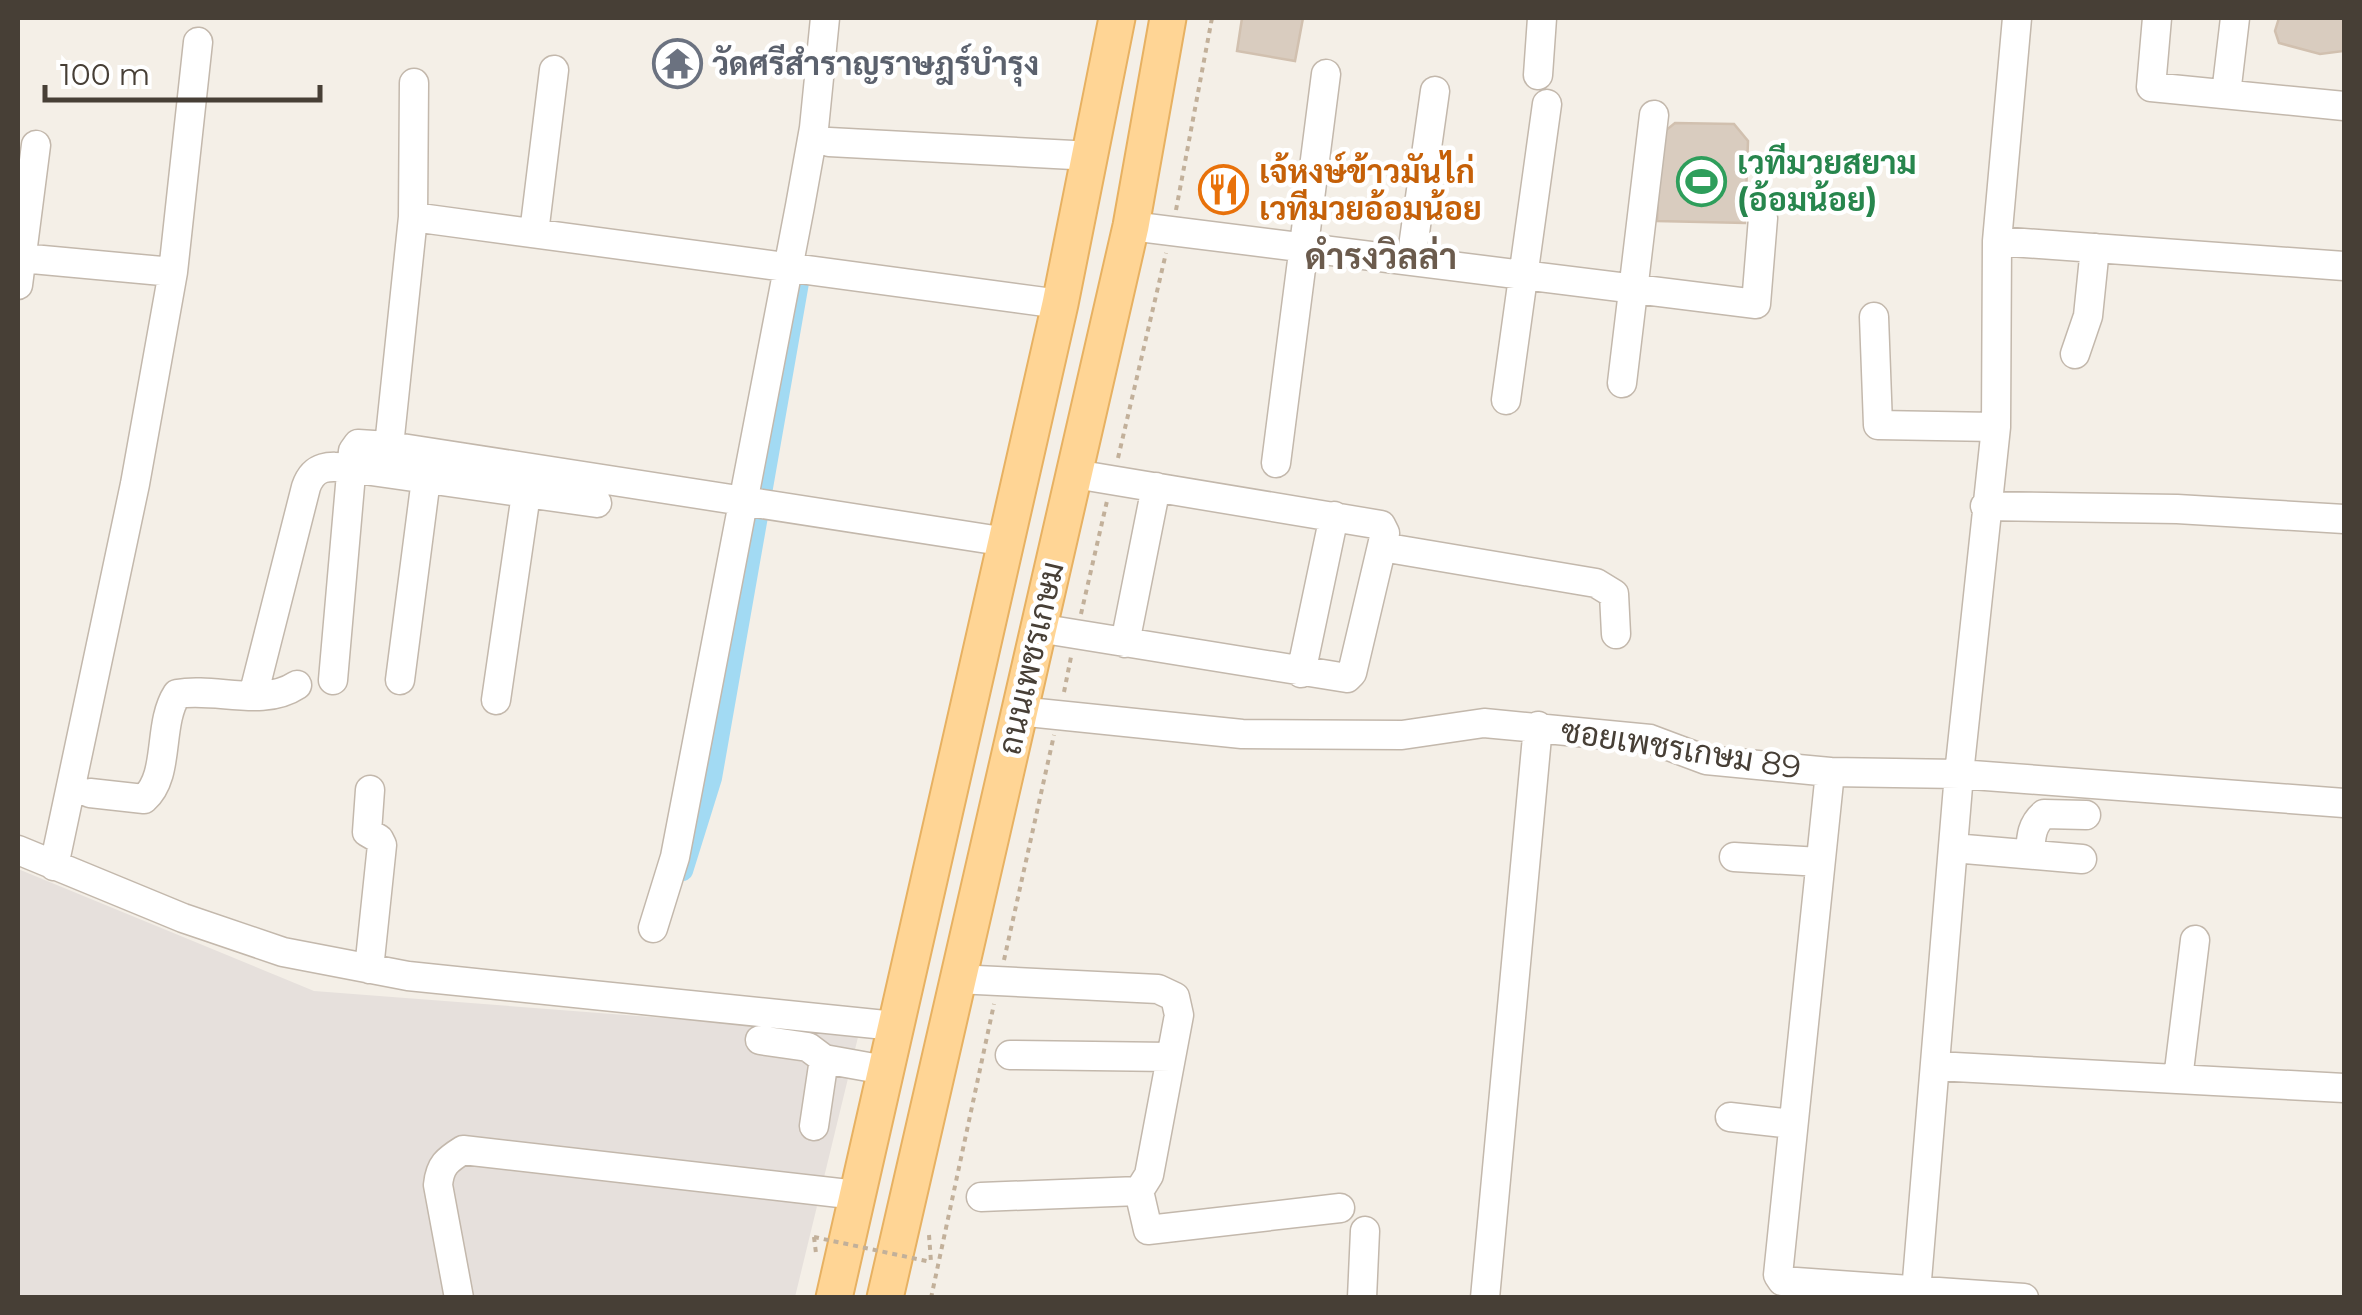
<svg xmlns="http://www.w3.org/2000/svg" width="2362" height="1315" font-family="Montserrat,Sarabun,sans-serif">
<rect width="100%" height="100%" fill="#f4efe7"/>
<path fill="#e6e0dc" d="M18,869L314,991L859,1033L795,1297H18Z"/>
<g fill="none" stroke-linecap="round" stroke-linejoin="round">
<path stroke="#a2daf3" stroke-width="20" d="M683,871L712,778L800,277"/>
</g>
<path fill="#d9ccbf" stroke="#d1c0af" stroke-width="2.5" d="M1242,18H1303L1295,61L1237,51Z
M2279,18H2344V51L2320,54L2279,43L2275,31Z
M1675,123L1734,124L1748,141L1745,223L1657,221L1660,135Z"/>
<g fill="none" stroke-linecap="round" stroke-linejoin="round">
<defs>
<path id="minor" d="M2157,18L2151,87L2344,106
M1538,75L1542,18
M2226,94L2235,18
M829,142L1092,156
M413,217L1060,304
M1131,226L1756,304L1763,218
M534,233L554,70
M1997,241L2344,266
M21,258L173,272
M1411,261L1435,91
M18,285L36,145
M1874,317L1878,425L1996,427
M2075,354L2088,316L2095,248
M1622,383L1654,115
M1506,400L1547,104
M389,446L1007,542
M1276,463L1326,74
M1985,506L2177,509L2344,519
M1382,547L1596,583L1614,594L1616,634
M1038,628L1347,678L1352,673L1385,533L1381,525L1075,474
M1125,643L1156,487
M1301,673L1334,516
M333,680L353,451L358,444L389,446L413,217L414,83
M400,680L426,479
M253,696L306,487C314,464 330,466 350,468L597,503
M496,700L526,494
M1018,711L1242,734L1402,735L1484,723L1650,739L1706,760L1830,772L1959,774L2344,803
M1830,772L1778,1275L1782,1281L2024,1298
M90,793L144,799C171,775 157,725 177,694C216,687 262,708 297,685
M1953,848L2082,859
M18,850L183,918L283,952L408,976L895,1026
M2030,854C2031,838 2031,825 2044,814L2086,815
M1734,857L1820,862
M54,866L135,484L173,272L198,42
M653,928L675,857L800,206L814,128L825,18
M369,969L382,845L379,839L367,832L370,790
M956,979L1158,989L1175,997L1179,1015L1149,1175L1139,1191L981,1197
M760,1040L808,1047L824,1059
M1010,1055L1171,1057
M1936,1066L2344,1088
M2178,1079L2195,940
M1730,1117L1793,1124
M814,1126L824,1059L885,1070
M1139,1191L1148,1230L1340,1208
M1916,1292L1959,774L1996,427L1997,241L2017,18
M459,1298L438,1185C440,1165 447,1160 463,1150L857,1195
M1362,1298L1365,1231
M1485,1298L1538,726"/>
<path id="major" d="M834,1298L1060,304L1117,18
M885,1298L1131,226L1168,18"/>
</defs>
<use href="#minor" stroke="#c3b8ac" stroke-width="31"/>
<use href="#major" stroke="#e7b162" stroke-width="39"/>
<path stroke="#c2b09a" stroke-width="4" stroke-dasharray="5 5" stroke-linecap="butt" d="M1176,210L1212,18
M1118,458L1166,253
M1081,614L1107,501
M1064,692L1071,657
M1004,960L1054,735
M929,1235L931,1262
M814,1237L816,1253
M931,1298L994,1004"/>
<use href="#minor" stroke="#fff" stroke-width="28"/>
<use href="#major" stroke="#ffd595" stroke-width="35"/>
<path stroke="#c2b09a" stroke-width="4" stroke-dasharray="5 5" stroke-linecap="butt" d="M814,1237L931,1262"/>
</g>
<defs>
<symbol id="temple-ring" viewBox="-11 -11 22 22"><circle r="9.5" fill="#fff" stroke="#6b7280" stroke-width="1.5"/><path d="M0-6L5-2H3V0L6.5 2.5H4V6H1.5V3h-3V6H-4V2.5H-6.5L-3 0V-2H-5Z" fill="#6b7280"/></symbol>
<symbol id="stadium-ring" viewBox="-11 -11 22 22"><circle r="9.5" fill="#fff" stroke="#2e9e5b" stroke-width="1.5"/><path d="M0-5a6.5 5 0 1 0 0 10a6.5 5 0 1 0 0-10ZM-3.5-1.8h7v3.6h-7Z" fill="#2e9e5b"/></symbol>
<symbol id="restaurant-ring" viewBox="-11 -11 22 22"><circle r="9.5" fill="#fff" stroke="#e8710a" stroke-width="1.5"/><path d="M-5-6h1v4h1v-4h1v4h1v-4h1v5L-1.5 .5V6h-2V.5L-5-1ZM5-6V6H3V1.5H1.5Q1.5-4 5-6Z" fill="#e8710a"/></symbol>
</defs>
<g fill-rule="evenodd">
<use href="#temple-ring" x="650" y="36" width="55" height="55"/>
<use href="#stadium-ring" x="1674" y="154" width="55" height="55"/>
<use href="#restaurant-ring" x="1196" y="162" width="55" height="55"/>
</g>
<g text-anchor="middle" stroke-width="9" stroke-linejoin="round" paint-order="stroke">
<g font-size="32" font-weight="bold" fill="#5b616d" stroke="#fff" text-anchor="start">
<text x="712" y="75">วัดศรีสําราญราษฎร์บํารุง</text>
</g>
<g font-size="32" font-weight="bold" fill="#27864d" stroke="#fff" text-anchor="start">
<text x="1737" y="174">เวทีมวยสยาม<tspan x="1737" dy="37">(อ้อมน้อย)</tspan></text>
</g>
<g font-size="32" font-weight="bold" fill="#c56008" stroke="#fff" text-anchor="start">
<text x="1259" y="183">เจ้หงษ์ข้าวมันไก่<tspan x="1259" dy="37">เวทีมวยอ้อมน้อย</tspan></text>
</g>
<g font-size="32" fill="#473f36" stroke="#fff">
<text transform="translate(1031 658) rotate(-77)" y="11">ถนนเพชรเกษม</text>
<text transform="translate(1681 749) rotate(9)" y="11">ซอยเพชรเกษม 89</text>
</g>
<g font-size="35" font-weight="bold" fill="#6b5b4d" stroke="#fff">
<text x="1381" y="269">ดำรงวิลล่า</text>
</g>
</g>
<rect width="2362" height="1315" fill="none" stroke="#473f36" stroke-width="40"/>
<path d="M45 85v15h275v-15" fill="none" stroke="#473f36" stroke-width="5"/>
<text x="60" y="85" font-size="30" fill="#473f36" stroke="#ffffff" stroke-width="8" paint-order="stroke">100 m</text>
</svg>
